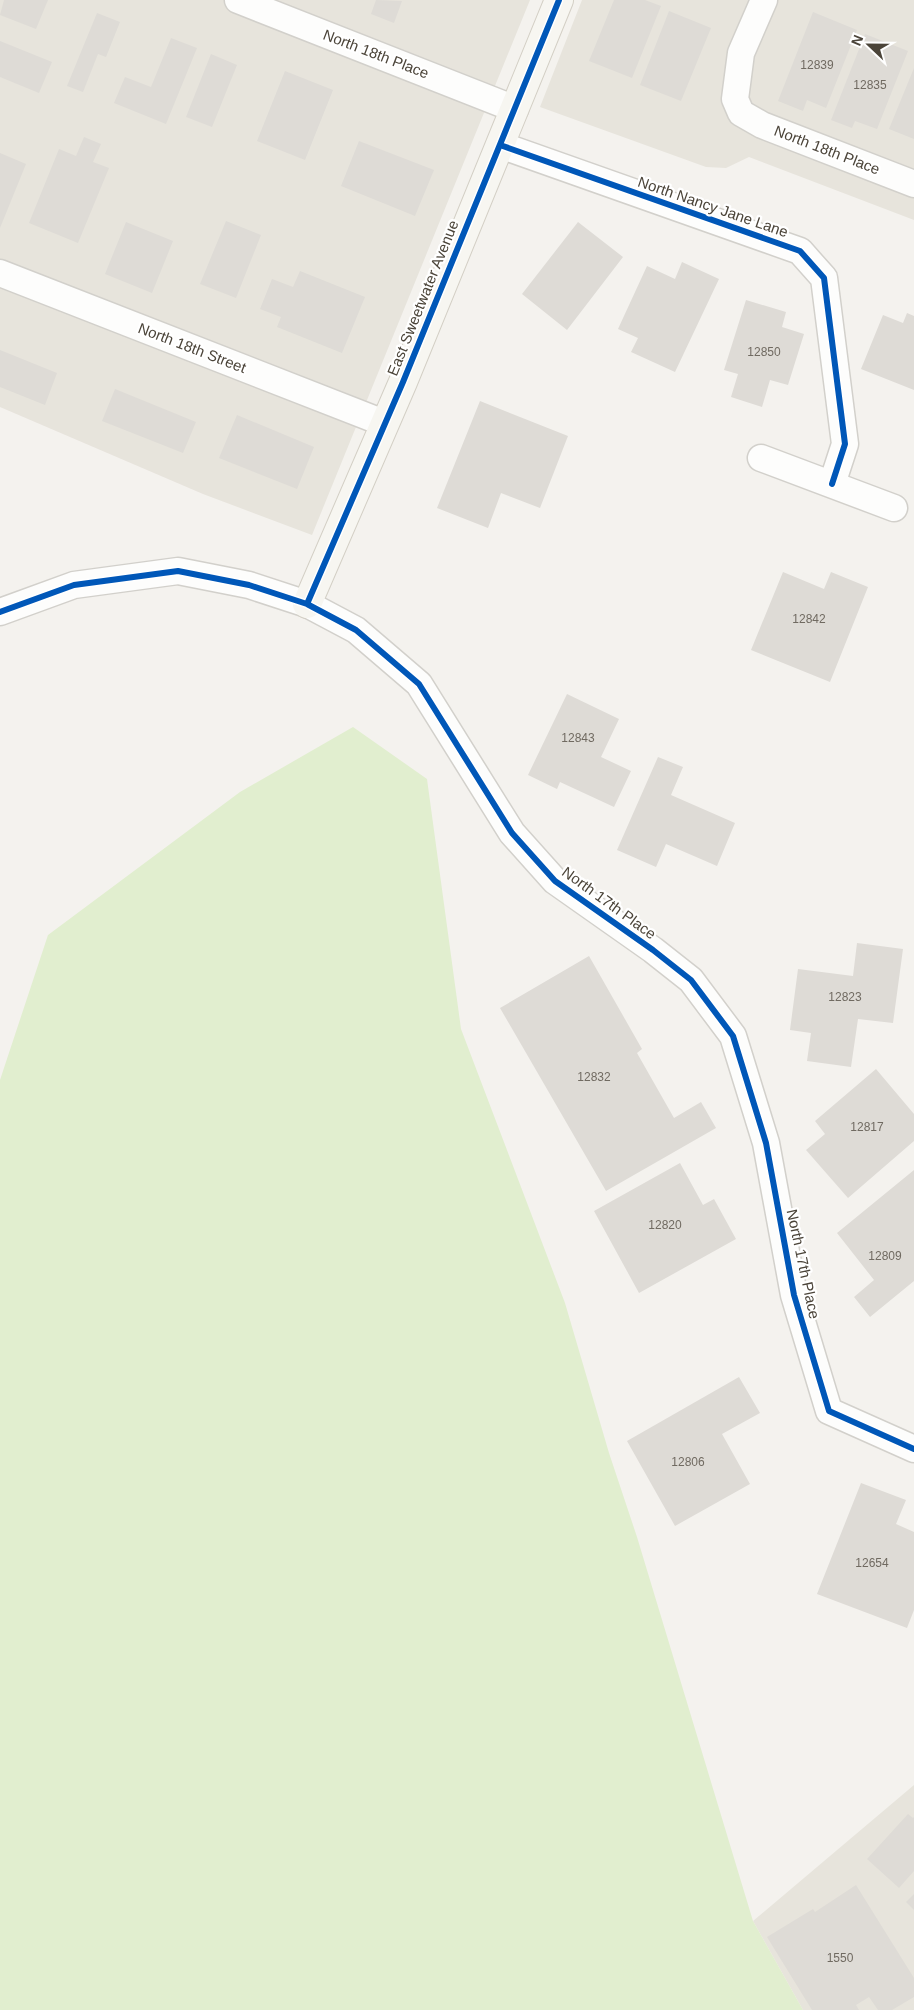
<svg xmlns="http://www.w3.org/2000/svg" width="914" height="2010" font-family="Arial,sans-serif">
<rect width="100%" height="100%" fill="#f4f2ee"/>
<path fill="#e7e4dc" d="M0,0H530L312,535L203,494L0,407Z
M582,0H914V220L749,157L726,168L706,167L540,107Z
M914,1785V2010H803L753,1921Z"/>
<path fill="#e1eecf" d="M353,727L427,779L461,1029L565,1303L609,1453L637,1537L753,1921L803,2010H0V1080L48,935L240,792Z"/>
<path fill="#dedbd6" d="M4,0H48L36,29L0,15Z
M376,0L402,1L394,23L371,14Z
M614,0H645L661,6L632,78L589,61Z
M669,11L711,28L681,101L640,85Z
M813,12L857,30L826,108L807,100L803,111L778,101Z
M97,13L120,22L106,57L98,54L83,92L67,86Z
M865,34L908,51L877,129L855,121L852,128L831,120Z
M171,38L197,48L166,124L114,103L125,77L151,87Z
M0,41L52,62L39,93L0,77Z
M211,54L237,65L212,127L186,117Z
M914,68V139L889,129Z
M285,71L333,90L305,160L257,141Z
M84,137L101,144L93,162L109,168L78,243L29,223L59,149L76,156Z
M359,141L434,170L415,216L341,186Z
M0,153L26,164L0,228Z
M226,221L261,235L236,298L200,284Z
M126,222L173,241L152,293L105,274Z
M578,222L623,257L567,330L522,294Z
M682,262L719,279L675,372L631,352L638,338L618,329L647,266L675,279Z
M300,271L365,297L342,353L277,327L281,317L260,309L272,279L293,287Z
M746,300L786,312L782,327L804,334L788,385L770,380L762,407L731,397L738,374L724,370Z
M907,313L914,316V390L861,369L883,315L903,323Z
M0,350L57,373L45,405L0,387Z
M115,389L196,422L183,453L102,421Z
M480,401L568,436L540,508L501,493L488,528L437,508Z
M237,415L314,447L297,489L219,458Z
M783,572L824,589L831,572L868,587L830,682L751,650Z
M567,694L619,719L601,757L631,771L614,807L560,782L557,789L528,775Z
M658,757L683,767L671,795L735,823L717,866L666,844L656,867L617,850Z
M857,943L903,949L893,1023L858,1019L851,1067L807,1061L811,1033L790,1030L798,969L853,976Z
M589,956L642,1049L637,1053L674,1118L701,1102L716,1128L606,1191L500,1008Z
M876,1069L914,1114V1141L848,1198L806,1150L825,1134L815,1121Z
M680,1163L703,1205L714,1199L736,1239L639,1293L594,1211Z
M914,1170V1281L870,1317L854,1297L874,1280L837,1233Z
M739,1377L760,1413L722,1434L750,1484L675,1526L627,1441Z
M861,1483L906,1500L896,1524L914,1532V1610L907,1628L817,1594Z
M908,1814L913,1818L914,1817V1871L899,1888L867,1859Z
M856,1885L914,1978V1997L892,2010H878L869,1997L856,2005L859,2010H812L767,1937L813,1909L815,1912Z
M914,1894V1910L906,1902Z"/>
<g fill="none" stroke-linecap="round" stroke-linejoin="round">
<defs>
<path id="street" d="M238,0L515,109
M764,0L741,53L735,99L741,113L762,125L914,184
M500,145L800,251L824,278L845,444L832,484
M0,273L384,423
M761,458L894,508
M0,612L74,585L178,571L249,585L307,604L356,630L419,684L512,833L555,881L653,950L691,980L733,1036L766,1143L794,1295L829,1411L914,1449"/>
<path id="secondary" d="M307,604L403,382L559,0"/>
</defs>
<use href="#street" stroke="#d2d0cb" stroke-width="29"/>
<use href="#secondary" stroke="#d3cfc5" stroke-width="30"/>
<use href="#street" stroke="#fdfdfc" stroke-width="26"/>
<use href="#secondary" stroke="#f7f6f1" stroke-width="28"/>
<defs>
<path id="cycleway" d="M500,145L800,251L824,278L845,444L832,484
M307,604L403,382L559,0
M0,612L74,585L178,571L249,585L307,604L356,630L419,684L512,833L555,881L653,950L691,980L733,1036L766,1143L794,1295L829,1411L914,1449"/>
</defs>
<use href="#cycleway" stroke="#fff" stroke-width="9"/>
<use href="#cycleway" stroke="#0057b8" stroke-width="6"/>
</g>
<g text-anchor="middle" stroke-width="4.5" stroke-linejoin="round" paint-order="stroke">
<g font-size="12" fill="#706a61">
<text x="817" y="69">12839</text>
<text x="870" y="89">12835</text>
<text x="764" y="356">12850</text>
<text x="809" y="623">12842</text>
<text x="578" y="742">12843</text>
<text x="845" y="1001">12823</text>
<text x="594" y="1081">12832</text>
<text x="867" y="1131">12817</text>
<text x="665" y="1229">12820</text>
<text x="885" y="1260">12809</text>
<text x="688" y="1466">12806</text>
<text x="872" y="1567">12654</text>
<text x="840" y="1962">1550</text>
</g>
<g font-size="15" fill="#4b4439" stroke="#fff">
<text transform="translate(376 54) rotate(21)" y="5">North 18th Place</text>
<text transform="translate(827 150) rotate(21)" y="5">North 18th Place</text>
<text transform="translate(713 207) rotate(19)" y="5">North Nancy Jane Lane</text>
<text transform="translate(423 298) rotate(-68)" y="5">East Sweetwater Avenue</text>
<text transform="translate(192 348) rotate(21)" y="5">North 18th Street</text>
<text transform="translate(609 903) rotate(36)" y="5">North 17th Place</text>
<text transform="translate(803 1264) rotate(78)" y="5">North 17th Place</text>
</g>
</g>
<g transform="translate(869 45) rotate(292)" stroke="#ffffff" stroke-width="4" paint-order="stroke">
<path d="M0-4L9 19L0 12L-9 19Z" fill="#4b4439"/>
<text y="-8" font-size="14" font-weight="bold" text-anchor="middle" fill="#4b4439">N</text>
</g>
</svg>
